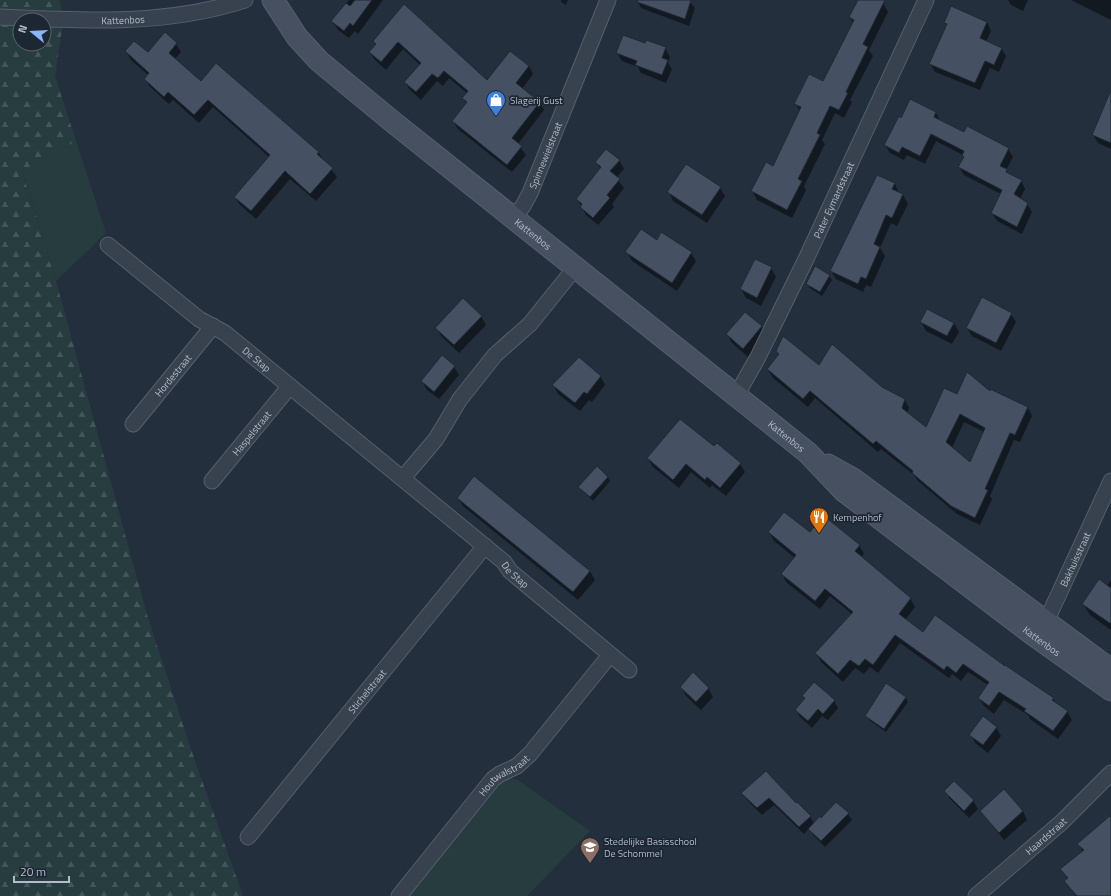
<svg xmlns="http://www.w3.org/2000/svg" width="1111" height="896" font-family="'Titillium Web',sans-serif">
<defs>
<pattern id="forest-firs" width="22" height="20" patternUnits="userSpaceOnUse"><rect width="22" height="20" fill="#263c3f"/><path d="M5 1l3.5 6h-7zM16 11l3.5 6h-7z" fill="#435659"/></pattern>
</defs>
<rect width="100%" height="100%" fill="#242f3e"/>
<path fill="#263c3f" d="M76,141L106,233L56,281L22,170Z
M509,778L518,780L590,831L527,896H407L499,782Z"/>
<path fill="url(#forest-firs)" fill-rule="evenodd" d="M0,0H59L64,16L55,76L76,141L22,171L56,281L147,615L194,758L243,896H0ZM20,20H44V44H20Z"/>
<path fill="#0007" fill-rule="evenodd" d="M349,0H383L358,34L355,31L349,38L338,30L333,21Z
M561,0H568L566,5L561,2Z
M637,0H688L695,8L689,26L641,8Z
M859,0H877L883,3L888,12L869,50L873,56L850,100L852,102L844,118L835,113L822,140L825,144L804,186L806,190L792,218L757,200L752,191L766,164L774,167L800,112L796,104L824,82L853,23L850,17Z
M1008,0H1028L1023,11L1011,5Z
M1071,0H1111V20Z
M404,6L488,81L529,66L533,74L522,89L540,102L544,110L518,144L526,155L512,172L458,129L453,121L467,104L463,98L467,93L449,78L443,86L437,81L421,100L410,90L405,82L420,65L403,49L386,70L375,60L370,52L376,45L374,41Z
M987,22L991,31L986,42L1001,48L1006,56L999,72L990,68L980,90L935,72L930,63L947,26L945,23Z
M165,34L176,44L181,52L175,59L201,82L216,64L318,152L337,177L316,201L290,179L256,219L240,205L235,197L269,157L213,107L199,123L173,100L169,104L150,87L145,79L148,75L131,60L126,51L148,54Z
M646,45L665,48L670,57L668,63L672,69L666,83L641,73L638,67L622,61L617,53Z
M1111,96V149L1098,143L1093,135Z
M936,113L940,121L965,133L1008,149L1013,157L1006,170L1009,175L1021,181L1025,189L1020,199L1027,204L1032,212L1022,234L997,221L992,213L1001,194L964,175L959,167L964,158L963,155L936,141L925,164L907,155L904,160L890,153L885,145L901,119Z
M619,160L624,169L616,178L624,188L612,204L614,207L598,225L586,215L577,199L601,169L596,162Z
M877,176L895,184L899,193L903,195L908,204L897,226L891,223L880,248L885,256L871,287L866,285L863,292L836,279L831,271Z
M720,188L725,196L707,223L673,201L669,192Z
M662,233L691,253L696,261L677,291L632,261L627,252L657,241Z
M771,268L776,277L761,306L746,298L741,289Z
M829,276L832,280L822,296L810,288L807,284Z
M1011,314L1016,322L1001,351L972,336L967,328Z
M481,316L486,325L459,353L441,336L436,328Z
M921,322L954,323L959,332L952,344L926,331Z
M761,327L766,335L748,357L732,343L727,334Z
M777,351L881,388L905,400L909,408L907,413L926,428L958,396L990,392L991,390L1028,408L1032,416L1020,442L1014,440L990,496L992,499L980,525L957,514L918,481L914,475L881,449L878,452L815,398L808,407L773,378L768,370L780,355ZM964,422L984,432L970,464L952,448Z
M579,358L601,377L605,385L592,402L589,400L580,411L558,394L553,385Z
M454,367L459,375L439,399L427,390L422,381Z
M714,448L740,464L745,472L726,496L712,485L710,488L691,472L679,488L653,467L648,459Z
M608,477L610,481L593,501L579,487Z
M458,498L590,571L595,580L578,600L463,506Z
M769,532L810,533L859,545L864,554L861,557L910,598L915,607L905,620L923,634L1005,667L1053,698L1056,704L1067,711L1072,720L1058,739L1030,719L1028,715L1004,700L994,714L984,706L979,698L988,685L968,672L961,681L952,674L949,678L900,643L878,673L870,667L864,674L855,668L843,682L821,662L816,653L852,614L830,596L820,609L787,583L782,574L795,558L774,541Z
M1111,580V630L1090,615L1083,604L1107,586Z
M681,687L708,688L713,697L701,710L686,696Z
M804,696L834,701L838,708L828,720L822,716L812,728L800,717L796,710L806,699Z
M906,698L908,702L886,732L869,720L866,716Z
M996,727L1001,736L988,753L975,743L971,735Z
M766,772L796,805L810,816L814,824L821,820L848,814L852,820L825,847L813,835L809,828L804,834L774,805L762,815L747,800L742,793Z
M954,782L973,801L978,809L969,818L950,799L946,791Z
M981,811H1023L1027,820L1004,840Z
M1111,816V896H1076L1066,881L1068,880L1062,870L1083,852L1079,844Z"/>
<path fill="#455162" stroke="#1f2835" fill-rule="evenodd" d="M355,0H372L353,26L350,23L344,31L331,21L346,3L350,6Z
M638,0H691L685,19L637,2Z
M858,0H885L863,44L868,47L846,92L848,93L839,110L830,106L817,133L820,135L798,179L802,181L787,210L751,191L766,162L773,166L801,107L794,104L809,74L823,81L854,20L849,17Z
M404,4L487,80L510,51L529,66L516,83L540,102L512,138L522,146L507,165L452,121L467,102L462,98L468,91L444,71L438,78L432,74L416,92L404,82L421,63L398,42L381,62L369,52L376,44L373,41Z
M951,6L987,22L980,38L1002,48L994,65L985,61L975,83L929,64L947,24L944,23Z
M165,32L177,43L169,53L201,81L216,63L319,152L317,154L333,168L310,194L285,171L251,211L234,197L270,155L208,100L194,115L168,92L164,97L144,79L149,73L125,51L134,41L148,52Z
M623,35L645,43L646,40L666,47L662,58L668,60L662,75L635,65L637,61L616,53Z
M1111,90V143L1092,135Z
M910,99L936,112L934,117L964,132L967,126L1009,148L1000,166L1007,169L1006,172L1022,180L1014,194L1028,203L1017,227L991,213L1002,190L958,167L964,157L962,156L964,151L931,134L920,156L902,147L899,153L884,145L899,116L901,118Z
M606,149L620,160L610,171L620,179L607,195L610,198L593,218L580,207L582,204L576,199L601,167L595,162Z
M686,164L721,187L702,215L667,192Z
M877,175L895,183L892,189L903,194L892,218L886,215L874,244L880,247L866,279L861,277L858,284L830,271Z
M641,229L657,240L661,232L692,252L672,283L625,252Z
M755,259L772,267L757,298L740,289Z
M815,266L830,275L820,292L806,284Z
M982,297L1012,313L996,343L966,328Z
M463,298L482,316L454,345L435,328Z
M927,309L954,323L947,336L920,322Z
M745,312L762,326L743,349L726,334Z
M783,336L819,365L832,344L882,387L905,399L902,408L926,427L944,388L957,394L967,372L990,391V389L1028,407L1015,435L1010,433L985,489L988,490L975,518L951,506L912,473L913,471L876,441L873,444L810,391L803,399L767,369L779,354L776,351ZM960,414L985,428L970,462L946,442Z
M442,355L455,366L434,392L421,381Z
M579,357L601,376L587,394L584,392L575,403L552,385Z
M680,419L714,446L717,443L741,463L720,488L707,477L705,480L686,464L673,480L647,458Z
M597,466L608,477L590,497L578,487Z
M474,476L590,571L573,592L457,498Z
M784,512L810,532L823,515L860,545L855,551L911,598L899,614L923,632L935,615L1005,666V665L1054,698L1052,700L1068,711L1053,731L1024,711L1026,709L999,692L989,706L978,698L989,682L963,664L956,673L947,666L944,670L895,635L873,665L865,659L859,666L850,660L838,674L815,653L853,612L825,589L815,601L781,574L796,555L768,532Z
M1099,579L1111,588V624L1082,604Z
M693,672L709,688L696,702L680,687Z
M814,682L835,700L823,714L818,709L808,721L795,710L805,698L802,696Z
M886,683L906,697L884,729L865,716Z
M983,716L997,727L983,745L969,735Z
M766,771L796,803L797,802L811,816L799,827L769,798L757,808L741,793Z
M954,781L974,800L964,811L944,791Z
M1004,789L1023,811L999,833L980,811Z
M836,802L849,813L821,841L808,829L820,816L821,818Z
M1111,815V896H1077L1064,881L1068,878L1060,869L1084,850L1077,844Z"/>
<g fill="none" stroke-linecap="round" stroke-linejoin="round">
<defs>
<g id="minor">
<path id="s1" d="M0,17C82,21 165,26 245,0"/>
<path id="s2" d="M513,218L523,206L530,193L608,0"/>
<path id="s3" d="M108,245L199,319L225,333L504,562L510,571L629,670"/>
<path id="s4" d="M736,396L758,357L807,257L926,0"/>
<path id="s5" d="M133,424L213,326"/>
<path d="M403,478L436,439L460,399L495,355L530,324L575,268"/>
<path id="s6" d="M212,481L290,386"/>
<path id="s7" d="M1040,630L1051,611L1111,481"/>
<path id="s8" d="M248,837L485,546"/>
<path id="s9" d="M399,896L493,779L500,774L517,766L530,754L610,655"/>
<path id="s10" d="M976,896L1062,822L1111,773"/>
</g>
<g id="secondary">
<path id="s11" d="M273,0L297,37L319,61L393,122L808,453L844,491L1035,636L1111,690"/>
<path d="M828,465L853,479L1111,670"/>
</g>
</defs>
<use href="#minor" stroke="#565f6c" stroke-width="17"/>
<use href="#secondary" stroke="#565f6c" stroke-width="23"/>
<use href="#minor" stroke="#38414e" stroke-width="15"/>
<use href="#secondary" stroke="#465061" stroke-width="21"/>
</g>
<defs>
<symbol id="shop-pin" viewBox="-11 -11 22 30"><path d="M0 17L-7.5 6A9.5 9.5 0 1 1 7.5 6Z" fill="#3f7fe0" stroke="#1d2633"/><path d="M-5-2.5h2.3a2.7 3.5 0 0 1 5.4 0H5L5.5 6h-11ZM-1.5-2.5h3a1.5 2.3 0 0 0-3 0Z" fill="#fff"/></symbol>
<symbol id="restaurant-pin" viewBox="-11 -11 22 30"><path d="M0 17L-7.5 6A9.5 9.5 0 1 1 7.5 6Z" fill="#e8710a" stroke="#1d2633"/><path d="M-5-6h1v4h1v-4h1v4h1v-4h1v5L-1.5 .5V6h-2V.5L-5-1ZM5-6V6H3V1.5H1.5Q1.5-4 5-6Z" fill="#fff"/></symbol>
<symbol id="school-pin" viewBox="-11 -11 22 30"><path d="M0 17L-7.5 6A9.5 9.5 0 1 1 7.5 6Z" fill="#8d6e63" stroke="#1d2633"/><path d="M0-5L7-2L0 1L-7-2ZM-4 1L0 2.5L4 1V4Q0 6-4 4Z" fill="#fff"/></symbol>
</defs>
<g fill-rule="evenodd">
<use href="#shop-pin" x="485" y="89" width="22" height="30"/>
<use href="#restaurant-pin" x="808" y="506" width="22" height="30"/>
<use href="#school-pin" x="579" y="836" width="22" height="30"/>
</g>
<g text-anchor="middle" stroke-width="3.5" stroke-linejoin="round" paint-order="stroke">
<g font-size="10" fill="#b4bcc9" stroke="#1d2633">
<text dy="4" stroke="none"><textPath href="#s1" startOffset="123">Kattenbos</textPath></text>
<text dy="4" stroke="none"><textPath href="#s2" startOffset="71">Spinnewielstraat</textPath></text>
<text dy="4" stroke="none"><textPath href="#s4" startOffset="219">Pater Eymardstraat</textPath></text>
<text dy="4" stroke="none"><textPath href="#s11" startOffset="352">Kattenbos</textPath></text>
<text dy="4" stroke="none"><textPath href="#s3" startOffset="188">De Stap</textPath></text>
<text dy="4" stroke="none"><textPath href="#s5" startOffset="63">Hordestraat</textPath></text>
<text dy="4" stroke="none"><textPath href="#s6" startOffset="62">Haspelstraat</textPath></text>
<text dy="4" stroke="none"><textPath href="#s11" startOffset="676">Kattenbos</textPath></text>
<text dy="4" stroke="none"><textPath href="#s7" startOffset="79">Bakhuisstraat</textPath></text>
<text dy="4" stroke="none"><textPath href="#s3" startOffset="525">De Stap</textPath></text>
<text dy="4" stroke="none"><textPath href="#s11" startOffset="1004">Kattenbos</textPath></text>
<text dy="4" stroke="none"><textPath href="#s8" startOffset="188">Stichelstraat</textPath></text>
<text dy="4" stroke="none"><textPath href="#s9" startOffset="161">Houtwalstraat</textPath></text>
<text dy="4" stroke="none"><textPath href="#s10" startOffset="92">Haardstraat</textPath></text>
</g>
<g font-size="10" fill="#b4bcc9" stroke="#1d2633" text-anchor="start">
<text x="510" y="104">Slagerij Gust</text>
<text x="833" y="521">Kempenhof</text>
<text x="604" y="845">Stedelijke Basisschool<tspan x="604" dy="12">De Schommel</tspan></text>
</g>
</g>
<g transform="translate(32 32) rotate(288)"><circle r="19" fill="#1d2633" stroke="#59626f"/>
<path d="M0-3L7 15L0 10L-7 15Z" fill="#8ab4f8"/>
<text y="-6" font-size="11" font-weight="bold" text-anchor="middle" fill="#b4bcc9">N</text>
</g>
<path d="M14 876v6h55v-6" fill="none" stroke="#b4bcc9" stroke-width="2"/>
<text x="20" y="876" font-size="12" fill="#b4bcc9" stroke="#1d2633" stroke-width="3" paint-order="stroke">20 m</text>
</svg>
